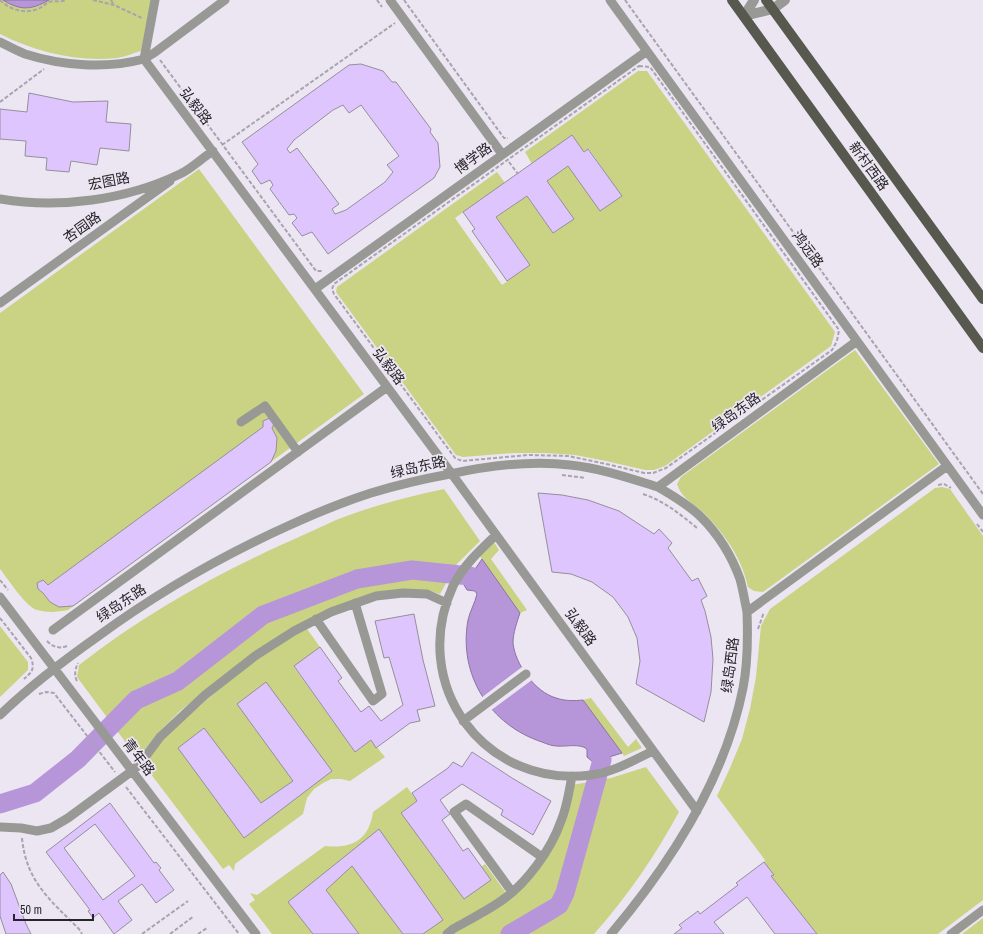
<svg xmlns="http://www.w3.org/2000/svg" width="983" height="934" font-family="'Archivo Narrow','Noto Sans SC',sans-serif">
<rect width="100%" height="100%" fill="#ebe6f2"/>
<path fill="#cad284" d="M0,0H151L141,51C133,53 125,57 117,58C77,62 35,52 0,34Z
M638,71H647L835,332L831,346L665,466L654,470H645L606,461L575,455L545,453H514L463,457L456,455L336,292L337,287L497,172L505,183L455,218L502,285L530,265L496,217L527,196L553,233L573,219L547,181L568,166L621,196L589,149L584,152L532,164L525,152Z
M199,169L364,394L68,610C58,612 48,613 37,610C26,607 8,579 0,569V313Z
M855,350L939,464L763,592L754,591L748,587C741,556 725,535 704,513C694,504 681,498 677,484L681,477Z
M942,487L950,489L983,536V900L938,934H817L771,877L773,875L764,862L765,860L717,796L730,768L742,739L750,709L756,677L761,626L770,609L935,488Z
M444,489L480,541L457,564L440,594L427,590L344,603L212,685L180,711L155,736L138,759L77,677L79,665C142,616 209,578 281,545C300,537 318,528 336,520C371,506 407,497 444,489Z
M494,542L499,550L491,559L527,610L520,613L479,555Z
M0,626L28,662V670L0,697Z
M307,629L320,647L294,667L355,752L371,740L385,757L350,781L341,779H331L323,783L314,789L307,798L303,814L235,864L234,871L229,865L223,869L144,765L161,741L231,678L282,641Z
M591,698L628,747L636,739L642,748L624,756L583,700Z
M646,767L679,812C655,856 627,897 594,934H454L459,930L484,917L550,853L572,785L611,778Z
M407,787L417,801L401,813L464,899L491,880L481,867L485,864L506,893L489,905L451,927L442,934H272L249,904L255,900L250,893L257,895L325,846C352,849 369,840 373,812Z
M983,918V934H962Z"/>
<path fill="#b695d9" stroke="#8b73a4" d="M3,0H49C31,10 21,11 3,0Z
M482,559L520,613C517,622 513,633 513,643C515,664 535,692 556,698C565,701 574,701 583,700L622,753L593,762L587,757V749C579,743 566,747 557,746C552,746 547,744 542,742C490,725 458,675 468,620C470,611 475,603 477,594L475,591L467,590L464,585Z"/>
<path fill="#ebe6f2" d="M522,667L532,680L490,711L481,698Z"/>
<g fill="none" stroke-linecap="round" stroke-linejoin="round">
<path stroke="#b695d9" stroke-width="19" d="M0,804L35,793L78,759L136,700L178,681L263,615L357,579L412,570L470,576
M510,934L551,910L559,905L565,893L602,760"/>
</g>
<path fill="#dfc5fd" stroke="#948f9b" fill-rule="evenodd" d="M361,64L383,71L392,82H396L431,129L430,132L438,143L440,167L434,178L328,254L312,232L302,236L292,223L297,218L294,214L289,215L270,189L273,185L270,180L261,184L252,171L258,164L242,142L349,65ZM343,105L349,113L361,105L399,156L387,165L393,172L385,182L346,210L335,214L332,209L339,204L297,148L290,153L287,149L294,140L333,110Z
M29,93L73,102L108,101L106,122L131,124L129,151L100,148L97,165L71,161L69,172L46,170L47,158L25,156L26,141L0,139V109L27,112Z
M572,135L584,152L588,149L622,196L600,211L568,166L547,181L574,219L553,233L527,196L496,217L530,265L507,281L472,231L475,229L463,212Z
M270,418L274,424L272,428L277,438L276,451L271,462L73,606L59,607L50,602L43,593L38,589L37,583L43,580L48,585L263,427V421Z
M538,493L562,495L588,500L619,511L654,534L659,529L672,543L668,548L692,581L698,578L707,596L701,600L705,611L711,637L713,659L711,692L704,722L636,684L640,661L637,638L628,617L613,597L592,582L571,574L552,572Z
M414,614L423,660L435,706L417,710L420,721L410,723L376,748L371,740L355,752L294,666L320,647L342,678L338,681L361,712L369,706L381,721L403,705L389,657L384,658L375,621Z
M266,682L332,771L244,838L178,748L204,728L261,803L293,781L237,704Z
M472,752L512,778L551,801L533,835L501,815L503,810L462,784L440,800L450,814L442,820L463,851L468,848L491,880L464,899L401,813L417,801L412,793L448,768L453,762L462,767Z
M110,803L154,863L156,862L161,868L159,870L174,890L156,903L142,884L118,901L132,920L114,934L99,913L93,918L88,911L90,910L46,852ZM95,824L135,876L103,900L64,848Z
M379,829L443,920L423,934H403L352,866L326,890L359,934H313L288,902Z
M764,862L774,875L771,876L817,934H775L747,897L714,922L724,934H674L682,928L679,925L698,911L700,914L738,885L736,883Z
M3,872L11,884L26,924L31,934H6L0,916V875Z"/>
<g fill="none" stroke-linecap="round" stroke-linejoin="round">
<path stroke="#a8a4ad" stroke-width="2" stroke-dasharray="4 2" stroke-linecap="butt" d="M0,0C10,10 25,14 38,9C42,7 45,4 49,2C54,0 60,3 65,0
M93,0L114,5L142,18
M111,0L114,5
M377,0L382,7
M404,0L504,138H508
M625,0L983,494
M160,60L316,271H323
M639,66L650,67L839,330L837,341L832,350L666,468L653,473H644L611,465L568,456L528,455L462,461L455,458L334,294L332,289L334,284Z
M0,102L44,69
M222,145L395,23
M509,162L518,174
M562,475L585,478
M938,485L944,484L951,488
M643,494C664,501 680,514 697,528
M977,524L983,532
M0,580L8,590
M0,618L31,658C35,669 32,672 24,679
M758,629L764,612
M47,641C53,647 59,649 67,646
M77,681C74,676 75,669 78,663
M39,694L46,692L54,693L115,772
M126,787L239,934
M22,838C26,881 50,900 79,929L82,934
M142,934L188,901
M170,934L194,916
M198,934L207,928"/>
<path stroke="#989994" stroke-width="9" d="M390,0L502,154
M610,0L983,515
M0,42C8,46 17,51 25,54C63,66 106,69 144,59L457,481L697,811
M144,59L154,53L225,0
M144,59L155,0
M0,199C59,209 126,200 180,174C191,169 202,158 213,151
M315,289L647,51
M0,303L170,181
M241,422L265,406L298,452
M658,487C673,496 689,505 701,517C718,534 732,557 740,579C743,590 745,602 747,612
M496,535C480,550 463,566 453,586C408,684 484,789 591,775C612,773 634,760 653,751
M0,597L256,934
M316,619L373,701L382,694L355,603
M53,630L387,387
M0,715C30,686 63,661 97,637C157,593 221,556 290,525C316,513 343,502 371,493C397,485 423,479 450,474C487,466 531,460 570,465C600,468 629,478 658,487L857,341
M463,721L526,674
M0,827L21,828L37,831L51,828L68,818L132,771L140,764L160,737L205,695L255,656L294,631L331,612L376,596L403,593L427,594L447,603
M512,892L454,812L466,804L542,857
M447,934L453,929C469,920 485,912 501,901C526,884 551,850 561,821C567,807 569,791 572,776
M611,934C670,864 725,779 743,688C748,663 748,638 747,612L947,466
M951,934L983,910"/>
<path stroke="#989994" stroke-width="10" d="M744,16L773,9L785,0
M744,16L754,0"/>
<path stroke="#57594f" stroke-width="10" d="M732,0L983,348
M766,0L983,299"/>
</g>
<g text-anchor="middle" stroke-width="3.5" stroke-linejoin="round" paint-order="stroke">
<g font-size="14" fill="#272529" stroke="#ebe6f2">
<text transform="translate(196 106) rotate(53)" y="5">弘毅路</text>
<text transform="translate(473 158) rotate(-36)" y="5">博学路</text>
<text transform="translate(869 166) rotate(54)" y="5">新村西路</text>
<text transform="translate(109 181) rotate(-11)" y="5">宏图路</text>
<text transform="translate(82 227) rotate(-35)" y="5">杏园路</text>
<text transform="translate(808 249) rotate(54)" y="5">鸿远路</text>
<text transform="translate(389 366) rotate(53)" y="5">弘毅路</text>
<text transform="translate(736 412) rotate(-36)" y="5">绿岛东路</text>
<text transform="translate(418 467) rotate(-13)" y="5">绿岛东路</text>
<text transform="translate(121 603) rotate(-34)" y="5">绿岛东路</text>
<text transform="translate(581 627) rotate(54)" y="5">弘毅路</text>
<text transform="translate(730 665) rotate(-83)" y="5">绿岛西路</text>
<text transform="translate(139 757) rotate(53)" y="5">青年路</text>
</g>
</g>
<path d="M14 914v6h79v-6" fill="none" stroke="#272529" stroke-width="2"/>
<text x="20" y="914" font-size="12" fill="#272529" stroke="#ebe6f2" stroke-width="3" paint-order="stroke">50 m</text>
</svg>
